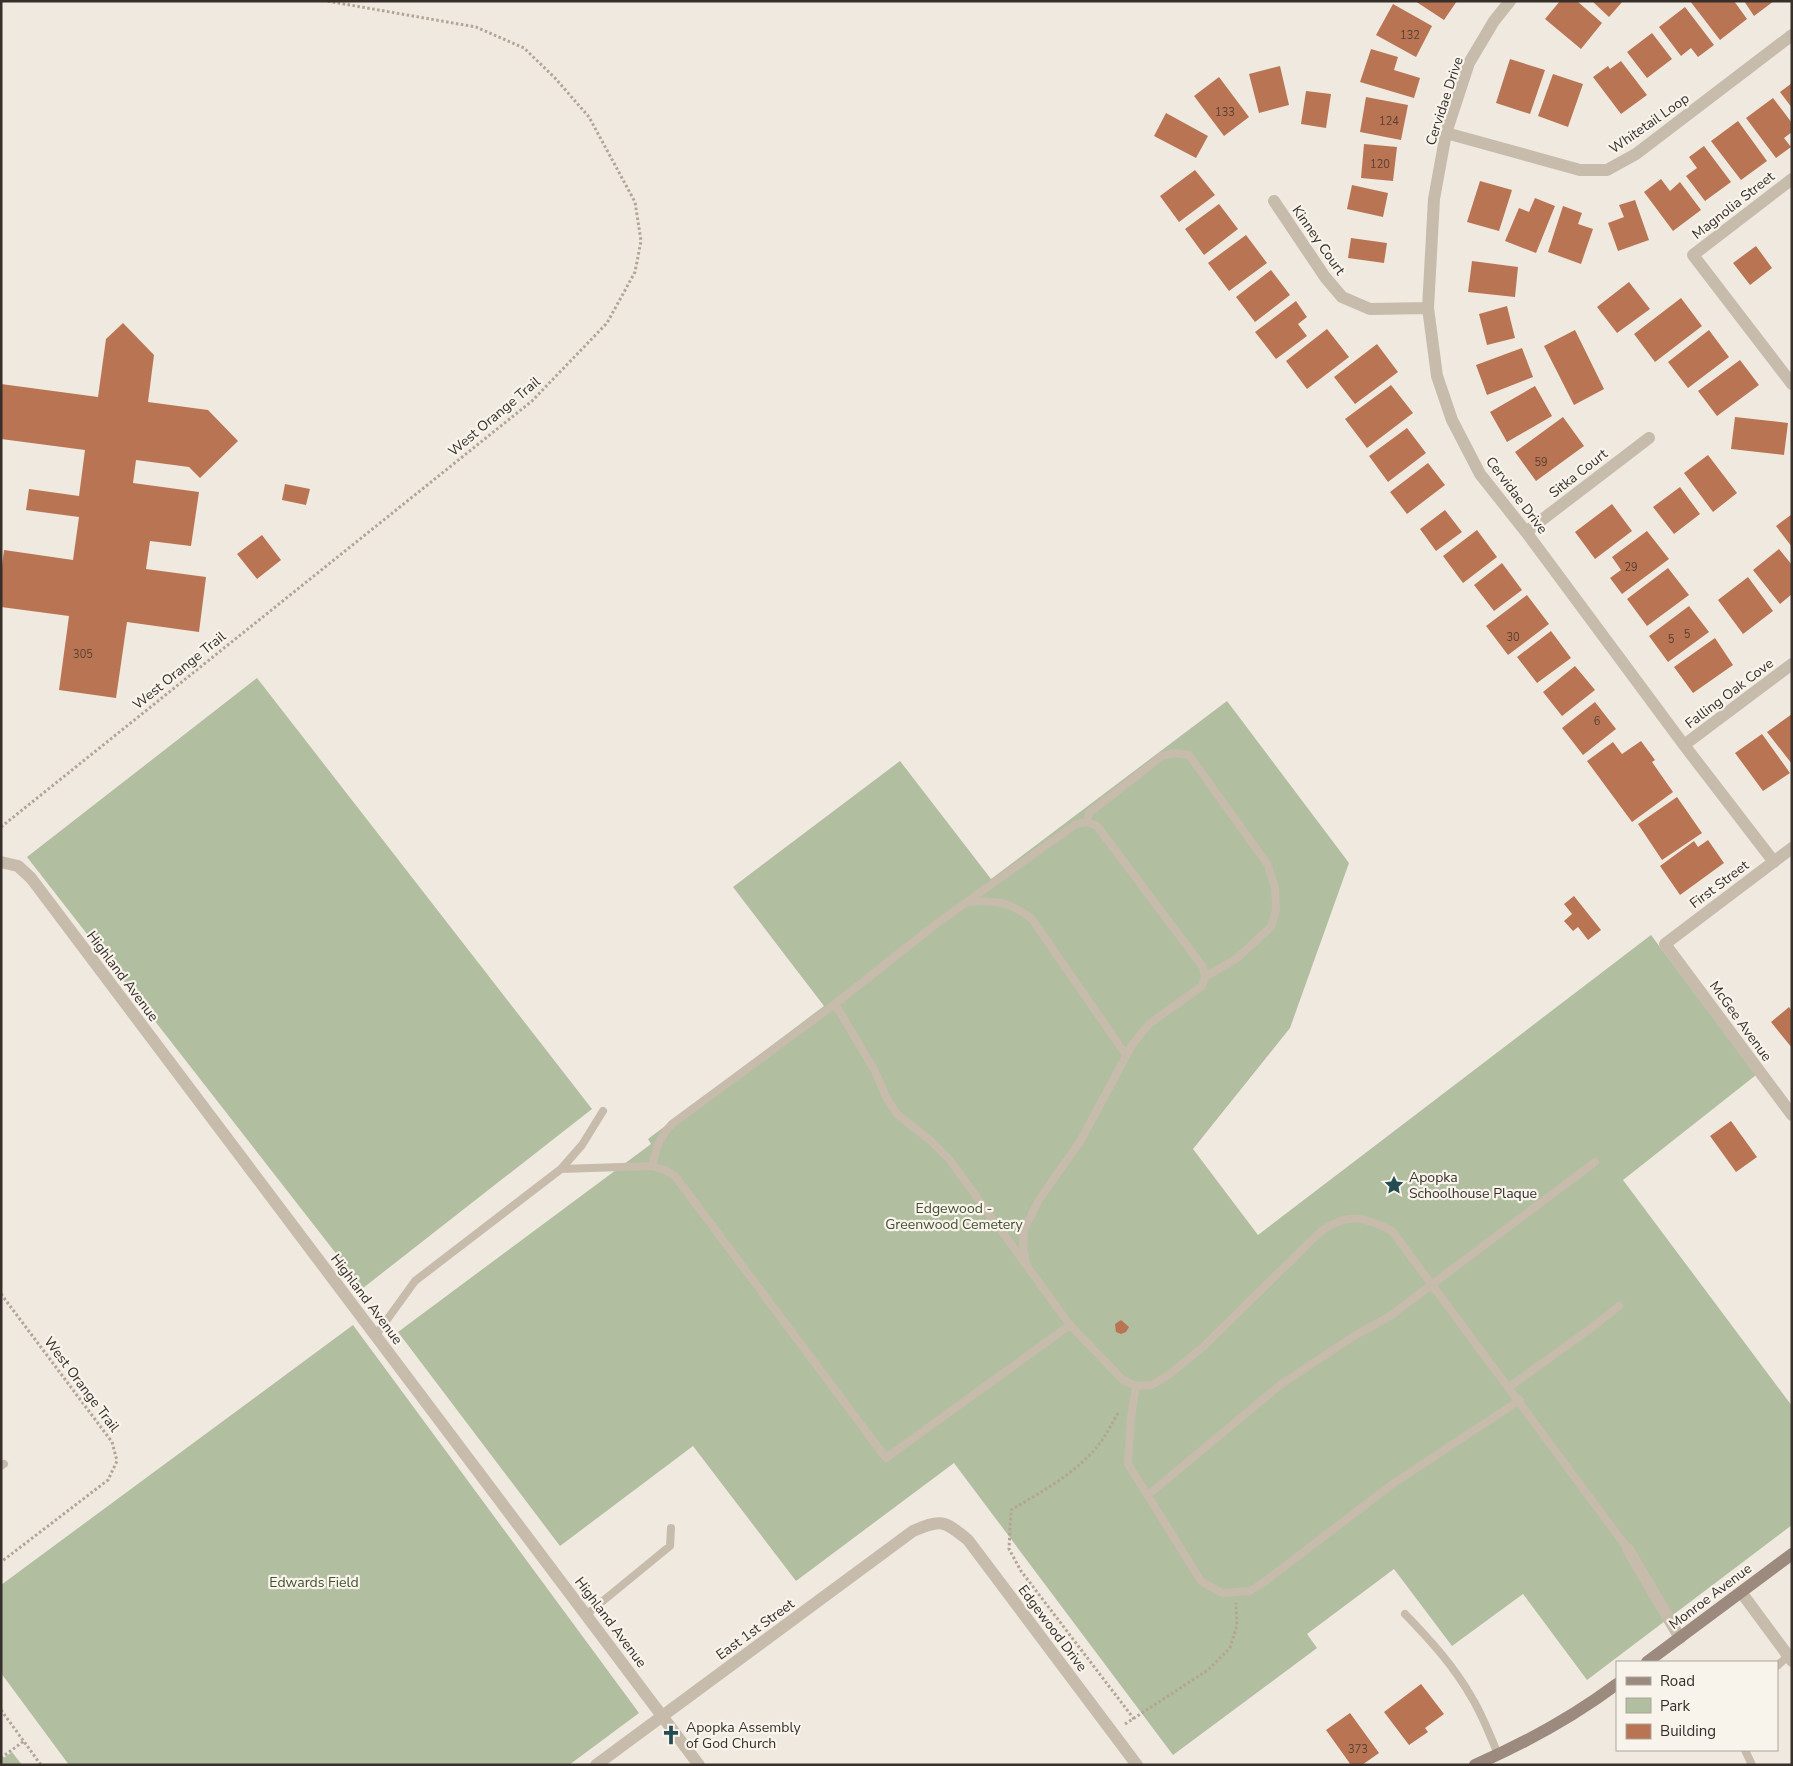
<svg xmlns="http://www.w3.org/2000/svg" width="1793" height="1766" font-family="'Nunito Sans',sans-serif">
<rect width="100%" height="100%" fill="#f0e9df"/>
<path fill="#b1bea0" d="M257,678L592,1109L363,1288L27,857Z
M1227,701L1349,863L1290,1028L1193,1149L1258,1235L1651,935L1756,1075L1623,1180L1792,1406V1525L1587,1680L1523,1594L1452,1646L1394,1569L1307,1634L1317,1648L1173,1755L954,1463L796,1581L693,1446L560,1546L398,1332L651,1144L648,1139L824,1006L733,887L900,761L991,879Z
M353,1325L639,1713L569,1765H69L1,1673V1585Z
M12,1752L22,1765H1V1760Z"/>
<path fill="#b97553" d="M1415,1H1457L1444,20Z
M1560,1H1577L1602,23L1581,49L1545,19Z
M1592,1H1623L1609,17Z
M1690,1H1734L1747,19L1720,40Z
M1744,1H1774L1754,16Z
M1393,4L1432,26L1416,57L1376,35Z
M1685,7L1714,45L1698,57L1691,48L1681,56L1659,27Z
M1652,33L1672,59L1647,78L1627,52Z
M1371,49L1398,57L1394,70L1420,78L1414,98L1360,82Z
M1510,59L1545,70L1530,114L1496,103Z
M1621,61L1647,95L1621,114L1593,77L1608,66L1610,69Z
M1280,66L1289,105L1259,113L1249,74Z
M1553,74L1583,84L1568,127L1538,116Z
M1219,77L1249,117L1224,136L1194,96Z
M1792,83V108L1780,92Z
M1306,91L1331,94L1326,128L1301,124Z
M1366,97L1408,105L1401,140L1360,132Z
M1773,98L1792,123V132L1784,138L1791,147L1776,158L1746,118Z
M1166,113L1208,136L1196,158L1154,136Z
M1738,121L1767,161L1741,180L1711,141Z
M1364,144L1397,147L1393,181L1361,178Z
M1704,146L1731,182L1705,201L1686,176L1697,168L1689,157Z
M1195,170L1215,195L1179,222L1160,196Z
M1661,179L1670,191L1680,182L1701,210L1673,231L1644,192Z
M1480,181L1512,190L1499,231L1467,222Z
M1352,185L1388,193L1383,217L1347,209Z
M1535,198L1555,206L1536,253L1505,241L1519,208L1529,212Z
M1635,200L1649,240L1618,251L1608,223L1624,217L1619,205Z
M1219,204L1238,229L1204,255L1185,229Z
M1563,206L1582,213L1578,224L1593,229L1581,264L1548,252Z
M1246,235L1267,263L1229,291L1208,263Z
M1351,238L1387,243L1384,263L1348,258Z
M1756,246L1772,268L1750,285L1733,263Z
M1472,261L1518,267L1515,297L1468,292Z
M1271,270L1290,295L1255,322L1236,297Z
M1629,282L1650,309L1617,333L1597,307Z
M1681,298L1702,326L1655,362L1634,334Z
M1296,301L1307,317L1298,324L1307,336L1276,359L1255,332Z
M1507,306L1515,338L1487,345L1479,314Z
M123,323L154,355L148,402L208,410L238,441L200,478L189,467L136,460L133,483L199,492L191,546L150,541L146,569L206,577L199,632L127,622L116,698L59,690L69,616L1,607V574L4,550L73,560L79,517L26,510L29,489L79,496L85,450L1,439V384L98,397L106,339Z
M1327,329L1349,357L1307,389L1286,361Z
M1575,330L1604,389L1574,405L1544,346Z
M1709,330L1729,357L1688,388L1668,362Z
M1377,344L1398,372L1355,404L1334,377Z
M1522,348L1533,377L1487,395L1476,365Z
M1740,360L1759,385L1717,416L1698,391Z
M1391,385L1413,413L1367,448L1345,419Z
M1535,386L1552,416L1507,442L1490,412Z
M1563,417L1584,446L1536,481L1515,452Z
M1735,417L1788,423L1784,455L1731,449Z
M1407,428L1426,453L1388,482L1369,456Z
M1708,455L1737,493L1713,512L1684,473Z
M1428,463L1445,485L1407,514L1390,492Z
M285,484L310,489L306,505L282,500Z
M1680,487L1700,514L1674,534L1653,507Z
M1612,504L1632,531L1595,559L1575,532Z
M1445,510L1462,532L1436,551L1420,529Z
M1792,514V547L1776,526Z
M1477,530L1497,557L1463,583L1443,556Z
M1647,531L1669,559L1622,594L1610,578L1621,570L1612,557Z
M262,535L281,560L257,579L237,554Z
M1779,549L1792,565V594L1780,604L1753,570Z
M1502,563L1522,590L1494,611L1474,585Z
M1668,568L1689,595L1647,626L1627,599Z
M1748,577L1773,611L1743,634L1718,600Z
M1527,595L1549,624L1508,655L1486,626Z
M1689,606L1709,632L1668,662L1649,636Z
M1551,631L1571,658L1537,683L1517,657Z
M1715,638L1733,665L1693,693L1674,667Z
M1575,666L1595,690L1562,716L1543,692Z
M1595,702L1616,729L1583,755L1562,728Z
M1792,714V764L1767,732Z
M1762,734L1790,773L1763,791L1735,753Z
M1641,741L1655,760L1652,762L1673,792L1632,822L1587,761L1613,742L1622,754Z
M1677,797L1702,833L1662,860L1638,824Z
M1708,840L1724,863L1680,895L1660,866L1694,841L1698,847Z
M1574,896L1601,930L1588,940L1578,927L1573,931L1564,921L1572,914L1564,904Z
M1789,1007L1792,1011V1048L1771,1022Z
M1731,1121L1757,1157L1736,1172L1710,1136Z
M1121,1320L1129,1327L1126,1332L1121,1334L1116,1332L1115,1324Z
M1421,1684L1444,1714L1425,1728L1428,1732L1409,1745L1384,1712Z
M1350,1713L1379,1753L1362,1765H1351L1326,1730Z"/>
<g fill="none" stroke-linecap="round" stroke-linejoin="round">
<path stroke="#b3a596" stroke-width="3" stroke-dasharray="2.5 2.5" stroke-linecap="butt" d="M1,827L532,401L607,323L635,272L641,241L635,202L589,117L555,78L524,48L476,27L327,1
M1,1294L112,1442L117,1461L108,1480L1,1562
M1118,1413C1112,1423 1107,1434 1100,1443C1078,1472 1043,1491 1011,1510L1009,1549L1021,1571L1134,1719
M1,1710L41,1765
M1125,1724L1208,1670L1230,1648L1237,1625L1236,1603
M1,1758L24,1741"/>
<path stroke="#c7bbac" stroke-width="8" d="M1087,822L1089,813L1162,756L1175,753L1189,755L1268,865L1275,888L1276,910L1271,927L1236,959L1205,977
M968,902C995,900 1009,901 1032,919L1126,1055
M835,1004L875,1071L886,1097L897,1114L931,1141L949,1159L1070,1325L1123,1380L1136,1386L1152,1385L1167,1376L1203,1347L1319,1233C1347,1212 1363,1216 1392,1231L1628,1549
M652,1166C657,1146 658,1140 672,1124L835,1004L936,924L1076,824L1087,822L1097,826L1203,967L1205,977L1202,986L1149,1024L1132,1045L1081,1140L1039,1200L1024,1229L1023,1246L1026,1262
M561,1169L652,1166L665,1170L675,1176L886,1458L1070,1325
M376,1335L415,1281L561,1169L582,1145L603,1111
M1136,1386L1131,1417L1128,1464L1201,1581L1222,1593L1250,1591L1264,1582L1394,1483L1520,1400
M1509,1387L1594,1326L1619,1306
M1,1466L4,1464
M1148,1495L1280,1385L1354,1336L1390,1316L1595,1162
M587,1614L670,1546L671,1528
M1405,1614C1430,1640 1454,1666 1472,1698C1483,1716 1490,1736 1498,1754
M1777,1666L1788,1656
M1745,1750L1752,1765"/>
<path stroke="#c7bbac" stroke-width="12" d="M1510,1L1494,21L1469,63L1446,133L1434,199L1428,308L1437,376L1452,420L1480,474L1526,532L1684,745L1774,862
M1446,133L1580,170H1607L1636,154L1792,35
M1792,179L1693,255L1792,384
M1274,201L1325,277L1342,297L1370,309L1428,308
M1526,532L1649,438
M1684,745L1792,664
M1792,848L1665,944L1792,1115
M1,862L18,866L31,878L699,1765
M1628,1549L1680,1638
M1741,1592L1792,1661
M596,1765L913,1531C941,1519 944,1520 968,1540L1137,1765"/>
<path stroke="#9b8a7d" stroke-width="12" d="M1647,1662L1792,1554
M1475,1765C1525,1743 1573,1717 1617,1684"/>
</g>
<defs>
<symbol id="sight-bare" viewBox="-9 -9 18 18"><path d="M0-6L1.8-2.2L6-1.7L2.9 1.2L3.7 5.4L0 3.3L-3.7 5.4L-2.9 1.2L-6-1.7L-1.8-2.2Z" fill="#244c53" stroke="#f8f3eb" stroke-width="2.5" paint-order="stroke"/></symbol>
<symbol id="church-bare" viewBox="-9 -9 18 18"><path d="M-1.2-6h2.4v3.5h3.3v2.4h-3.3V6h-2.4V-.1h-3.3v-2.4h3.3Z" fill="#244c53" stroke="#f8f3eb" stroke-width="2.5" paint-order="stroke"/></symbol>
</defs>
<g fill-rule="evenodd">
<use href="#sight-bare" x="1380" y="1171" width="28" height="28"/>
<use href="#church-bare" x="657" y="1721" width="28" height="28"/>
</g>
<g text-anchor="middle" stroke-width="4.5" stroke-linejoin="round" paint-order="stroke">
<g font-size="11" fill="#574034">
<text x="1410" y="39">132</text>
<text x="1225" y="116">133</text>
<text x="1389" y="125">124</text>
<text x="1380" y="168">120</text>
<text x="1541" y="466">59</text>
<text x="1631" y="571">29</text>
<text x="1687" y="638">5</text>
<text x="1513" y="641">30</text>
<text x="1671" y="643">5</text>
<text x="83" y="658">305</text>
<text x="1597" y="725">6</text>
<text x="1358" y="1753">373</text>
</g>
<g font-size="14" fill="#362f2a" stroke="#f8f3eb">
<text transform="translate(1444 101) rotate(-72)" y="5">Cervidae Drive</text>
<text transform="translate(1649 123) rotate(-35)" y="5">Whitetail Loop</text>
<text transform="translate(1733 205) rotate(-38)" y="5">Magnolia Street</text>
<text transform="translate(1319 240) rotate(55)" y="5">Kinney Court</text>
<text transform="translate(494 416) rotate(-40)" y="5">West Orange Trail</text>
<text transform="translate(1578 473) rotate(-38)" y="5">Sitka Court</text>
<text transform="translate(1517 495) rotate(53)" y="5">Cervidae Drive</text>
<text transform="translate(179 670) rotate(-39)" y="5">West Orange Trail</text>
<text transform="translate(1729 693) rotate(-37)" y="5">Falling Oak Cove</text>
<text transform="translate(1719 884) rotate(-37)" y="5">First Street</text>
<text transform="translate(123 976) rotate(53)" y="5">Highland Avenue</text>
<text transform="translate(1741 1021) rotate(54)" y="5">McGee Avenue</text>
<text transform="translate(367 1299) rotate(53)" y="5">Highland Avenue</text>
<text transform="translate(82 1384) rotate(53)" y="5">West Orange Trail</text>
<text transform="translate(1710 1596) rotate(-37)" y="5">Monroe Avenue</text>
<text transform="translate(611 1622) rotate(53)" y="5">Highland Avenue</text>
<text transform="translate(1053 1628) rotate(53)" y="5">Edgewood Drive</text>
<text transform="translate(755 1629) rotate(-36)" y="5">East 1st Street</text>
</g>
<g font-size="14" fill="#362f2a" stroke="#f8f3eb" text-anchor="start">
<text x="1409" y="1182">Apopka<tspan x="1409" dy="16">Schoolhouse Plaque</tspan></text>
<text x="686" y="1732">Apopka Assembly<tspan x="686" dy="16">of God Church</tspan></text>
</g>
<g font-size="14" fill="#425230" stroke="#f8f3eb">
<text x="954" y="1213">Edgewood -<tspan x="954" dy="16">Greenwood Cemetery</tspan></text>
<text x="314" y="1587">Edwards Field</text>
</g>
</g>
<rect width="1793" height="1766" fill="none" stroke="#362f2a" stroke-width="5"/>
<rect x="1616" y="1661" width="162" height="90" fill="#f8f3eb" stroke="#aaa59e"/>
<rect x="1626" y="1677" width="25" height="8" fill="#9b8a7d" stroke="#aaa59e"/>
<text x="1660" y="1686" font-size="15" fill="#362f2a">Road</text>
<rect x="1626" y="1698" width="25" height="15" fill="#b1bea0" stroke="#aaa59e"/>
<text x="1660" y="1711" font-size="15" fill="#362f2a">Park</text>
<rect x="1626" y="1724" width="25" height="15" fill="#b97553" stroke="#aaa59e"/>
<text x="1660" y="1736" font-size="15" fill="#362f2a">Building</text>
</svg>
